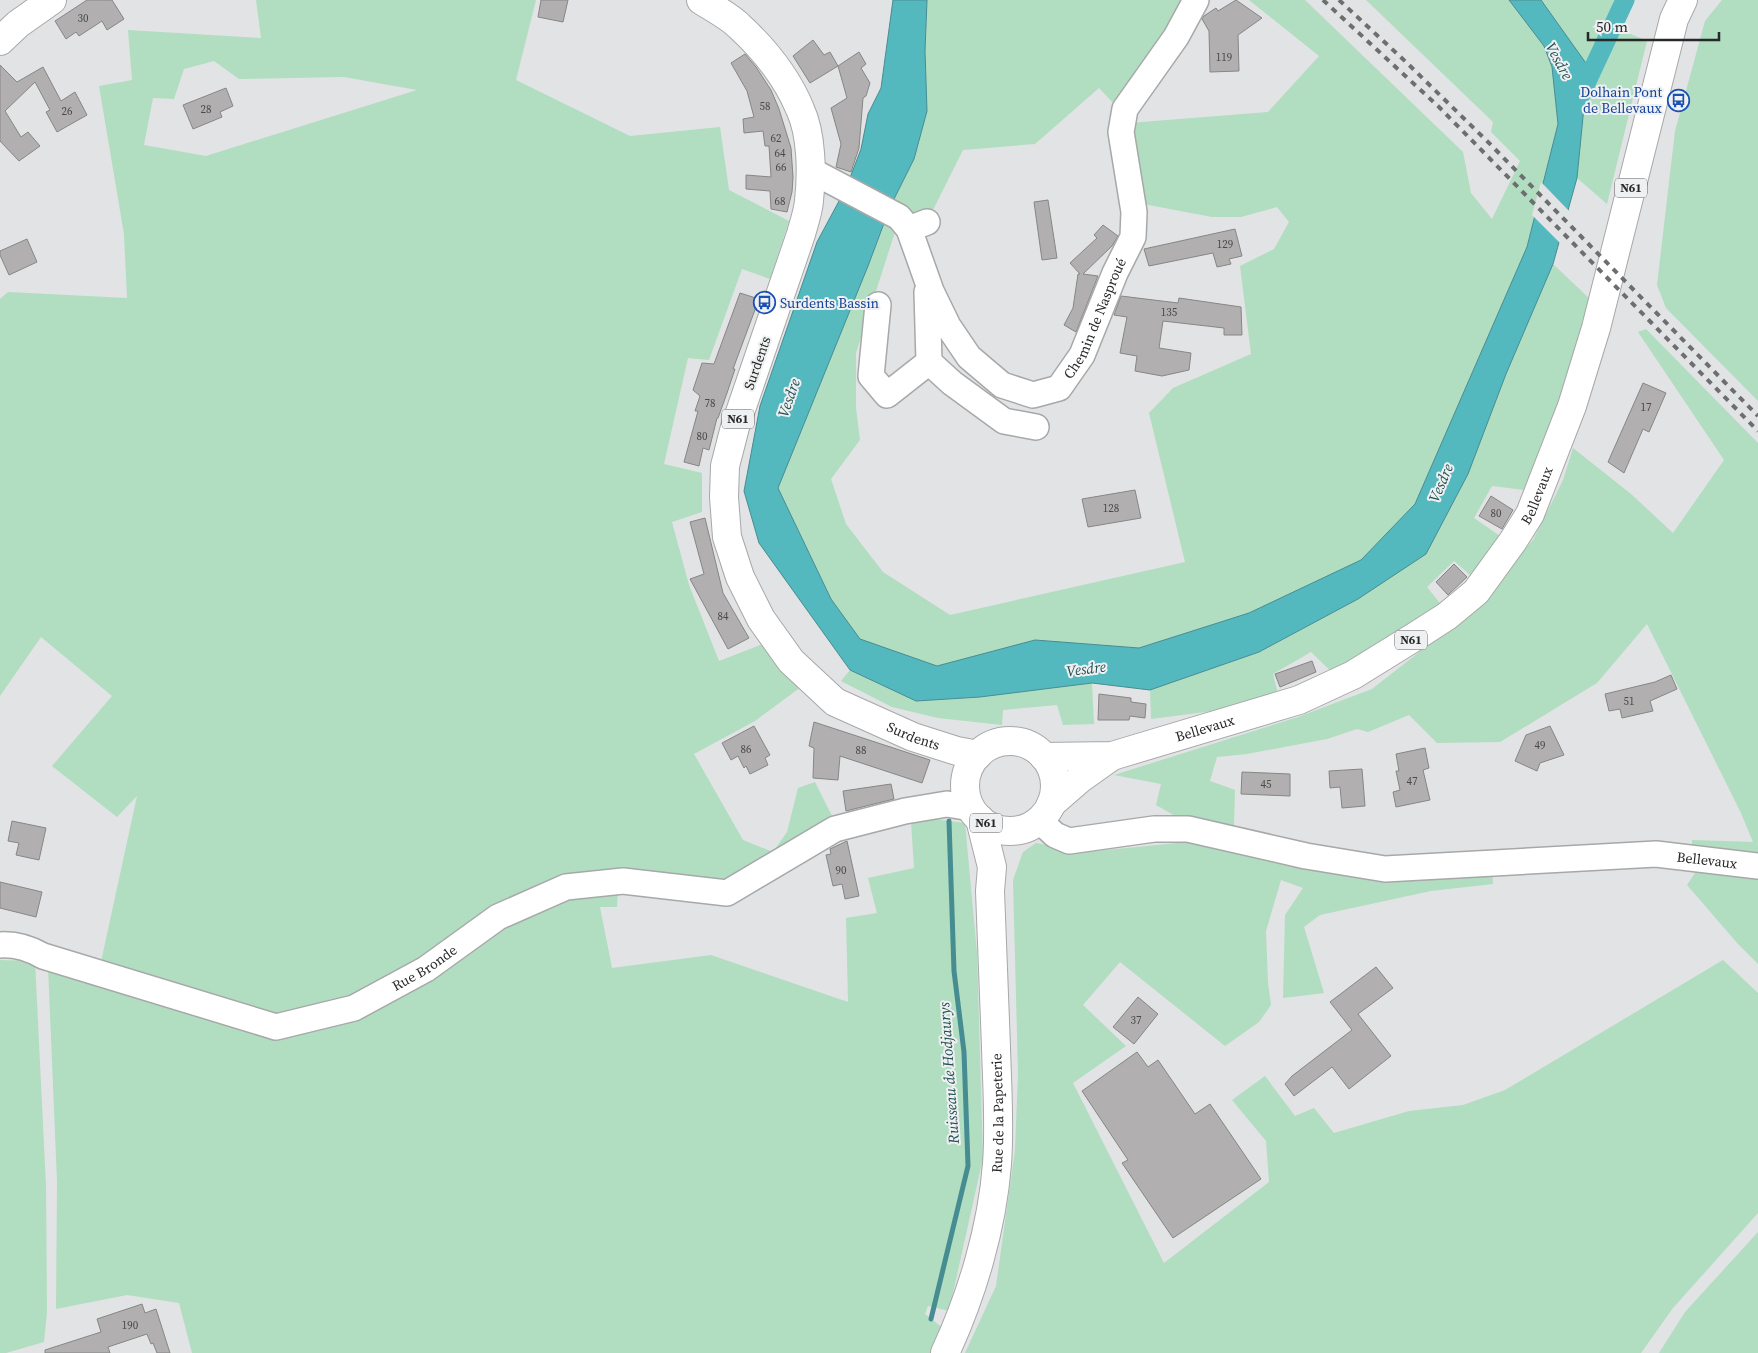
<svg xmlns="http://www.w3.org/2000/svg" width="1758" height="1353" font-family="'Source Serif 4',serif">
<rect width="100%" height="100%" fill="#e2e3e4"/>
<path fill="#b1ddc1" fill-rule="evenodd" d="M256,0H536L516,80L630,136L720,127L729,190L789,221L770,279L742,269L709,360L688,358L664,464L702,473V512L672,522L689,585L719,661L765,643L801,687L755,721L694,754L743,840L773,852L787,832L798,788L815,782L836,824L728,889L556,886L362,996L269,1019L99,971L137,796L117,817L52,766L112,696L41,637L0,696V299L8,292L127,298L124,234L99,86L132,80L128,30L261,38ZM214,61L239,79L344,77L417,90L206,156L144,145L153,98L174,99L184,69Z
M927,0H1191L1116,106L1099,88L1035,144L963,150L927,222L891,205L925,51Z
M1249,0H1305L1463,152L1471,193L1492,219L1520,161L1491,132L1493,122L1366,0H1509L1544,46L1552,67L1558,124L1527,247L1415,504L1361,560L1249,613L1139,648L1035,640L937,666L860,640L831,599L778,488L888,216L896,229L856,353V408L860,440L831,479L846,524L883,572L950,615L1185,562L1149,413L1173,388L1251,354L1240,266L1274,249L1289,222L1277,207L1241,217H1212L1138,203L1129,123L1268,112L1319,56Z
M1541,0H1635L1619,29L1647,41L1607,204L1577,178L1588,66Z
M1722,0H1758V401L1666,308L1657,285L1675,131L1705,21Z
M1553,264L1592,301L1572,377L1533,472L1524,490L1492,486L1474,518L1503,538L1477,581L1454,561L1427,587L1443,607L1341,681L1311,652L1273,674L1278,694L1221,710L1151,719L1150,690L1259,652L1358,599L1468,473L1506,374Z
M1646,329L1758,443V858L1692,852V840L1753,842L1741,813L1647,624L1597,683L1500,742L1437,743L1409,715L1368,732L1357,729L1327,739L1247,754L1217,757L1210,781L1235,790L1234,825L1184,821L1156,805L1161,784L1114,775L1298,717L1372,689L1427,646L1481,598L1533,540L1563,480L1573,448L1631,494L1673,533L1724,460L1638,332Z
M850,670L917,701L980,697L1092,683L1094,724L1063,725L1057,705L1003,710L1002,725L938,718L892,707L841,681Z
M934,819L965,823L977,953L983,1158L949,1311L928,1306L925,1314L943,1328L931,1353H192L179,1303L127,1295L56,1309L57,1181L48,966L279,1035L500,922L588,891L618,886L617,907H600L612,968L711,955L848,1002L846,918L877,913L868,878L914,868L911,821Z
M1188,842L1381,874L1492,871L1493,884L1431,891L1320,915L1304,927L1324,993L1283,998L1285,915L1303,888L1281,880L1266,931L1268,983L1271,1005L1259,1022L1225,1046L1120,962L1083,1005L1126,1046L1073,1083L1164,1263L1269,1182L1266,1141L1232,1100L1265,1076L1295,1116L1314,1108L1334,1133L1409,1111L1463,1105L1505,1090L1723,960L1758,993V1213L1673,1308L1641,1353H965L996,1286L1015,1150L1018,1074L1013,880L1023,852L1036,843L1085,852Z
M1697,870L1758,878V964L1738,944L1687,885Z
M0,960L35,961L46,1186L47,1312L44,1342L6,1353H0Z
M1758,1232V1353H1659L1685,1312Z"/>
<path fill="#54b8bf" stroke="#468d92" d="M893,0H927L925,51L927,111L914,159L891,205L868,266L778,488L831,599L860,639L937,666L1035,640L1139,648L1249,613L1361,560L1415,504L1527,247L1558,124L1552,67L1544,46L1509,0H1541L1588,66L1577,178L1553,264L1506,374L1468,474L1426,554L1358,599L1259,652L1150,690L1092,683L980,697L916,701L850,670L759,543L744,491L760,406L817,242L846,188L861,149L868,114L881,88Z"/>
<path fill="#e2e3e4" d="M1541,182L1570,212L1561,244L1532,215Z"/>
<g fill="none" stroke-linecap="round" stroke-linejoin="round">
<path stroke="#468d92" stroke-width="5" d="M931,1319L968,1166L964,1052L954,971L949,821"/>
<path stroke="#54b8bf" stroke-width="19" d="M1576,105L1625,0"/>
</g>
<path fill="#b1afaf" stroke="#878686" d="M87,0H112L124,19L107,30L102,21L79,36L76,32L66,39L55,21Z
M541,0H568L563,22L538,17Z
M1236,0L1262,18L1238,35L1239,71L1210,72L1209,31L1202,19L1204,16L1216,8L1218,11Z
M813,40L824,55L830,52L838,66L810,83L793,56Z
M859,52L866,64L861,68L870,83L866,96L863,98L859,148L851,172L836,167L841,144L831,108L847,98L838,66Z
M745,54L756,67L771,90L779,109L791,148L793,177L792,192L787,212L771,209L770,191L746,189V175L771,177L769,146H765L763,131L744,133L743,119L754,117L747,91L731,63Z
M0,65L17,82L43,67L61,101L75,92L87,115L57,132L46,112L50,110L35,82L5,111L21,137L28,132L40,146L19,161L0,141Z
M226,88L233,106L220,112L222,117L193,129L183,105Z
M1048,200L1057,258L1042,260L1034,202Z
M1103,225L1118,236L1112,246L1083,274L1098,276L1076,332L1064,325L1073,308L1078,274H1080L1070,263L1097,238L1094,235Z
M1235,229L1242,256L1229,259L1231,264L1217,267L1213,253L1149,266L1144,249Z
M27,239L37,262L9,275L0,255V251Z
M740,293L759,299L733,369H735L727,393L718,418H717L709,450L703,448L699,466L684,462L698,411H695L700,396L693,390L702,363L714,364Z
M1121,296L1178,303L1179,298L1241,307L1242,335H1224V328L1163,321L1159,348L1191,353L1189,370L1162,376L1135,371L1137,356L1120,353L1127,317L1114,315Z
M1643,383L1666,393L1649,432L1643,429L1624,473L1608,462Z
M1135,490L1141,518L1088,527L1082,499Z
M1491,496L1513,510L1502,529L1479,516Z
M705,518L723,593L749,638L728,649L690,579L704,574L690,522Z
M1454,564L1467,577L1448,595L1436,582Z
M1312,661L1316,672L1280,687L1275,674Z
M1671,675L1677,689L1650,701L1653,711L1622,718L1620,709L1609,711L1605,694L1655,682Z
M1099,694L1131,698V702L1146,704L1145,718L1130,716L1129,720H1098Z
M814,722L930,760L922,783L840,756L838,780L813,778L814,748L809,746Z
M754,726L770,755L765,758L768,765L750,774L746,766L744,768L738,756L731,760L722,743Z
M1550,726L1564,755L1540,763L1537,771L1515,761L1526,735Z
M1425,748L1429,768L1423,770L1430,800L1396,807L1393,792L1400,790L1396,771H1399L1396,754Z
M1362,769L1365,806L1342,808L1340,787L1330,788L1329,771Z
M1242,772L1290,774V796L1241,794Z
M891,784L894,799L846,811L843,791Z
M12,821L46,828L39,860L16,855L19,843L8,841Z
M847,841L859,896L845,899L842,884L833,886L826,855L831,854L830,849Z
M0,882L42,892L36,917L0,908Z
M1376,967L1393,988L1358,1014L1391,1056L1349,1089L1332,1067L1294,1096L1285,1084L1292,1076L1352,1030L1330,1002Z
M1138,997L1158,1014L1134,1044L1113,1027Z
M1137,1052L1148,1067L1158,1060L1195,1114L1210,1104L1261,1179L1173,1238L1122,1163L1128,1160L1082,1091Z
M142,1304L145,1313L156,1309L170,1353H157L153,1343L151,1344L147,1334L108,1347L110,1353H45V1350L101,1332L97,1319Z"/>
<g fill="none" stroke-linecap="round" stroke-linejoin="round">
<defs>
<g id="minor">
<path id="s1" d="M810,170L899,217L909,229L931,291L948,326L969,357L1002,385L1033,395L1059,388L1082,355L1115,273L1133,237L1134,212L1121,132L1125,109L1176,37L1196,0"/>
<path d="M909,229L927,222"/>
<path d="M878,305L871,376L887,395L929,362L927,292"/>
<path d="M929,362L952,383L1004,421L1036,427"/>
<path id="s2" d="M1039,820L1055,835L1069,841L1154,829H1188L1306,856L1385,869L1656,854L1758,866"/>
<path id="s3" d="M0,945C16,944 29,948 43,956L276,1027L354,1008L426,969L498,917L566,887L623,881L727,893L835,829L905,811L947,804L971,808"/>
</g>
<g id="major">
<path id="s4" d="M701,0C713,8 729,16 739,26C764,49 787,78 800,109C812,135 812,173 809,201C808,212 804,223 801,234L735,427L725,466L724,497L727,537L740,577L761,619L791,661L835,702L913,737L957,751L978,755"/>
<path d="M0,41L18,24L52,0"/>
<circle cx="1010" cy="786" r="45"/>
<path id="s5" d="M1044,757L1112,756L1299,700L1353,675L1416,636L1447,616L1476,592L1513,541L1530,514L1572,406L1596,328L1674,19L1683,0"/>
<path d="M1051,804L1081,778L1112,756"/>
<path id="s6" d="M945,1353C972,1295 992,1228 997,1164C1000,1125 997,1086 996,1047C994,995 992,943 990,891L992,867L980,819"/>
</g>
</defs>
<use href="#minor" stroke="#a7a8a9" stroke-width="28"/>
<use href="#major" stroke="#a7a8a9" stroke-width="30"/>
<use href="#minor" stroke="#fff" stroke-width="25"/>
<use href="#major" stroke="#fff" stroke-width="28"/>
<path stroke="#6d6e6f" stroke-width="4" stroke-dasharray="6 6" stroke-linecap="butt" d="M1323,0L1439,107L1758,431
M1339,0L1406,62L1487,141L1758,416"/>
</g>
<defs>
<symbol id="bus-ring" viewBox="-11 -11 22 22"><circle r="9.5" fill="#eff0f1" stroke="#1a4fb4" stroke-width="1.5"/><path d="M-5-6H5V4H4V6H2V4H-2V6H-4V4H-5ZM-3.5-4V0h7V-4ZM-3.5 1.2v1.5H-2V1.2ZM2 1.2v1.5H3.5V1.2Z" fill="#1a4fb4"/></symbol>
</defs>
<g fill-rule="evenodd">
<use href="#bus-ring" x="1666" y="88" width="25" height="25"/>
<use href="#bus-ring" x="752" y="290" width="25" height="25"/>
</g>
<g text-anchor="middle" stroke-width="4" stroke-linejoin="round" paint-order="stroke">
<g font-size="11" fill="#4a4a4a">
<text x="83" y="22">30</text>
<text x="1224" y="61">119</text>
<text x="765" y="110">58</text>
<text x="206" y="113">28</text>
<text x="67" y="115">26</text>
<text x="776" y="142">62</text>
<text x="780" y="157">64</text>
<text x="781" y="171">66</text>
<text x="780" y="205">68</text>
<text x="1225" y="248">129</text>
<text x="1169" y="316">135</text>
<text x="710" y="407">78</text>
<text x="1646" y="411">17</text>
<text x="702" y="440">80</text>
<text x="1111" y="512">128</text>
<text x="1496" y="517">80</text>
<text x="723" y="620">84</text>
<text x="1629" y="705">51</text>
<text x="1540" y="749">49</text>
<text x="746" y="753">86</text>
<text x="861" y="754">88</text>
<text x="1412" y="785">47</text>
<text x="1266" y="788">45</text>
<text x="841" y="874">90</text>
<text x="1136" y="1024">37</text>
<text x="130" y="1329">190</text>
</g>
<g fill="#eff0f1" stroke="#636464" stroke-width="1">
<rect x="1615" y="178.5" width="32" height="19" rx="4"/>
<rect x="722" y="409.5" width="32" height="19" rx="4"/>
<rect x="1395" y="630.5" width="32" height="19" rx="4"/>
<rect x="970" y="813.5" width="32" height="19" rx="4"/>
</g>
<g font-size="12" font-weight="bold" fill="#272828">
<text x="1631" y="192">N61</text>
<text x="738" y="423">N61</text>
<text x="1411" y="644">N61</text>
<text x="986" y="827">N61</text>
</g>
<g font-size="14" fill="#164399" stroke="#eff0f1" text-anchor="end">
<text x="1662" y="97">Dolhain Pont<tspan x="1662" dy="16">de Bellevaux</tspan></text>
<text x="780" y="308" text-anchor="start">Surdents Bassin</text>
</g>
<g font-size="14" fill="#272828" stroke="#eff0f1">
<text dy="5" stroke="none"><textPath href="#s1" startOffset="440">Chemin de Nasproué</textPath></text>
<text transform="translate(757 363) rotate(-71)" y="5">Surdents</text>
<text dy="5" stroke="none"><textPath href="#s5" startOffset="586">Bellevaux</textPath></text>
<text dy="5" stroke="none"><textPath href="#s5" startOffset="165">Bellevaux</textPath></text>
<text dy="5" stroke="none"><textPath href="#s4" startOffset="879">Surdents</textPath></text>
<text dy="5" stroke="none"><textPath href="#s2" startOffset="681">Bellevaux</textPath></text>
<text dy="5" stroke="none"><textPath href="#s3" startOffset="450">Rue Bronde</textPath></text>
<text dy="5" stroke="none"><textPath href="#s6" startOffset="248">Rue de la Papeterie</textPath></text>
</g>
<g font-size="15" font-style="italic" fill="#235053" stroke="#eff0f1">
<text transform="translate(1559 61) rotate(61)" y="5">Vesdre</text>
<text transform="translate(789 398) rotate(-71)" y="5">Vesdre</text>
<text transform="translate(1441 483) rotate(-67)" y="5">Vesdre</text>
<text transform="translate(1086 669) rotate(-7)" y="5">Vesdre</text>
<text transform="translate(949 1073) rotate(-94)" y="5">Ruisseau de Hodjaurys</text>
</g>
</g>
<path d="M1588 32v8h131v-8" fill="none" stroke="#272828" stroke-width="2.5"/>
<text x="1596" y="32" font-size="15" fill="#272828" stroke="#eff0f1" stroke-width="4" paint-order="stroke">50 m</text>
</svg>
